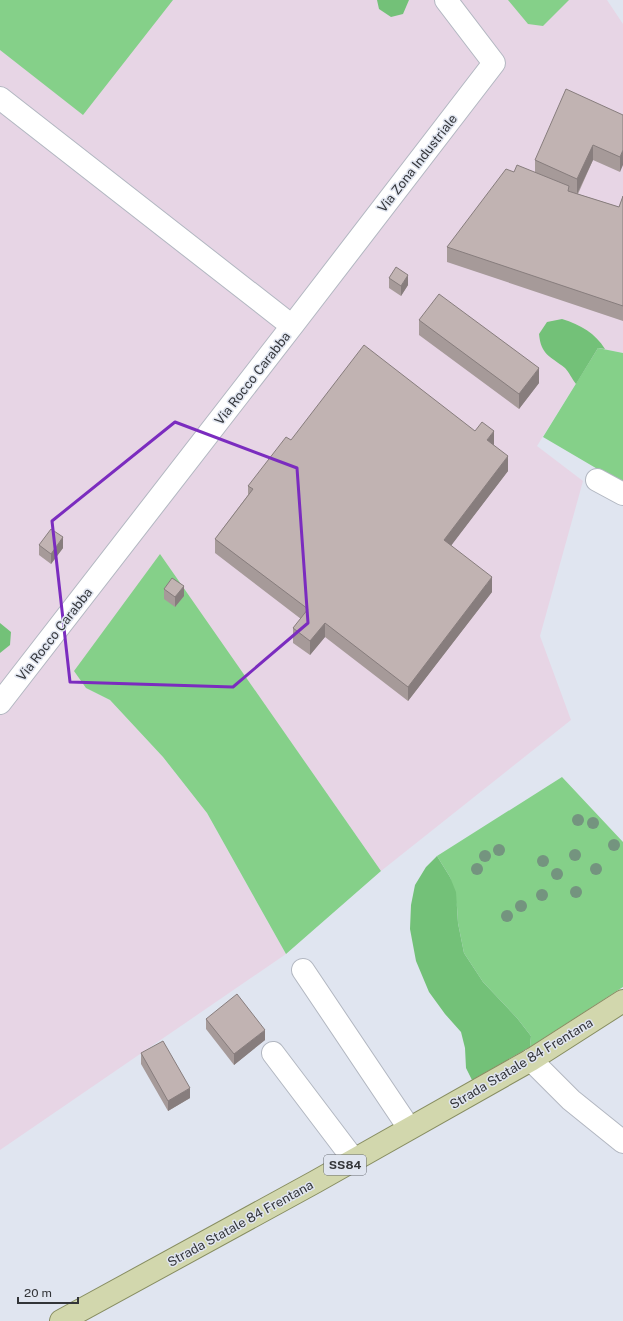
<svg xmlns="http://www.w3.org/2000/svg" width="623" height="1321" font-family="'Public Sans',sans-serif">
<rect width="100%" height="100%" fill="#e0e5f0"/>
<path fill="#e7d5e5" d="M0,0H607L623,24V353L598,348L537,446L583,481L540,636L571,720L381,871L160,555L86,688L110,700L163,757L207,813L286,954L0,1150Z"/>
<path fill="#85d089" d="M0,0H173L83,115L0,50Z
M508,0H569L543,26L528,24Z
M598,348L623,353V484L543,437Z
M160,554L381,871L286,954L207,813L163,757L110,700L86,688L74,671Z
M562,777L623,842V987L530,1047L531,1036L517,1018L483,982L464,953L458,923L457,907L450,877L437,856Z"/>
<path fill="#73c178" d="M377,0H409L403,14L391,17L379,9Z
M562,319C581,325 595,333 605,349L598,348L576,384C572,379 569,372 565,368C550,356 541,355 539,334L547,322Z
M0,623L11,632L10,645L0,653Z
M437,856L450,877L456,892L458,923L464,953L483,982L517,1018L531,1036L530,1047L472,1080L466,1068L465,1048L461,1032L445,1014L429,992L416,961L410,929L411,905L415,885L426,867Z"/>
<g fill="none" stroke-linecap="round" stroke-linejoin="round">
<defs>
<path id="minor" d="M0,98L292,326L0,703
M292,326L494,63L446,0
M597,480L623,494
M303,970L409,1128
M273,1053L354,1160
M531,1060L571,1100L623,1142"/>
<path id="major" d="M61,1321L315,1182L531,1060L623,1001"/>
</defs>
<use href="#minor" stroke="#b2b7c1" stroke-width="24"/>
<use href="#major" stroke="#878d61" stroke-width="24"/>
<use href="#minor" stroke="#fff" stroke-width="22"/>
<use href="#major" stroke="#d2d7ad" stroke-width="22"/>
</g>
<g fill="#74947f">
<circle cx="578" cy="820" r="6"/>
<circle cx="593" cy="823" r="6"/>
<circle cx="614" cy="845" r="6"/>
<circle cx="499" cy="850" r="6"/>
<circle cx="575" cy="855" r="6"/>
<circle cx="485" cy="856" r="6"/>
<circle cx="543" cy="861" r="6"/>
<circle cx="477" cy="869" r="6"/>
<circle cx="596" cy="869" r="6"/>
<circle cx="557" cy="874" r="6"/>
<circle cx="576" cy="892" r="6"/>
<circle cx="542" cy="895" r="6"/>
<circle cx="521" cy="906" r="6"/>
<circle cx="507" cy="916" r="6"/>
</g>
<path fill="#a69a99" d="M623,115L620,172L593,160L578,194L619,207L623,196V321L447,262V247L514,172H535V160Z
M389,278L408,285L401,296L389,288Z
M419,320L539,383L519,409L419,335Z
M291,440L494,446L508,471L451,545L492,592L408,701L325,637L310,655L293,643V628L301,619L215,553V539L248,495V486Z
M39,545L63,548L51,564L39,555Z
M164,589L184,596L175,607L164,599Z
M206,1019L265,1040L234,1065L206,1029Z
M141,1053L190,1098L168,1111L141,1064Z"/>
<path fill="#877d7d" d="M593,145V160L577,194V179Z
M623,150V165L620,172V157Z
M408,275V285L401,296V286Z
M539,368V383L519,409V394Z
M494,431V446L487,440Z
M508,456V471L444,555V540Z
M63,537V548L51,564V554Z
M492,577V592L408,701V687Z
M184,586V596L175,607V597Z
M325,623V637L310,655V641Z
M265,1030V1040L234,1065V1054Z
M190,1088V1098L168,1111V1101Z"/>
<path fill="#c1b3b2" stroke="#877d7d" d="M566,89L623,115V150L620,157L593,145L577,179L535,160Z
M517,165L569,186L568,191L619,207L623,196V306L447,247L506,169L514,172Z
M396,267L408,275L401,286L389,278Z
M439,294L539,368L519,394L419,320Z
M364,345L475,431L482,422L494,431L487,440L508,456L444,540L492,577L408,687L325,623L310,641L293,628L308,609L215,539L253,489L248,486L286,437L291,440Z
M51,529L63,537L51,554L39,545Z
M172,578L184,586L175,597L164,589Z
M237,994L265,1030L234,1054L206,1019Z
M163,1041L190,1088L168,1101L141,1053Z"/>
<path fill="none" stroke="#7b2cbf" stroke-width="3" stroke-linejoin="round" d="M175,422L297,468L308,623L233,687L70,682L52,521Z"/>
<g text-anchor="middle" stroke-width="3" stroke-linejoin="round" paint-order="stroke">
<rect fill="#e0e5f0" stroke="#676a70" stroke-width="1" x="324" y="1155" width="42" height="20" rx="3"/>
<g font-size="12" font-weight="bold" fill="#333539">
<text x="345" y="1169">SS84</text>
</g>
<g font-size="13" fill="#333539" stroke="#e0e5f0">
<text transform="translate(417 163) rotate(-52)" y="5">Via Zona Industriale</text>
<text transform="translate(252 378) rotate(-52)" y="5">Via Rocco Carabba</text>
<text transform="translate(54 634) rotate(-52)" y="5">Via Rocco Carabba</text>
<text transform="translate(521 1063) rotate(-31)" y="5">Strada Statale 84 Frentana</text>
<text transform="translate(240 1223) rotate(-29)" y="5">Strada Statale 84 Frentana</text>
</g>
</g>
<path d="M18 1297v6h60v-6" fill="none" stroke="#333539" stroke-width="2"/>
<text x="24" y="1297" font-size="12" fill="#333539" stroke="#e0e5f0" stroke-width="3" paint-order="stroke">20 m</text>
</svg>
